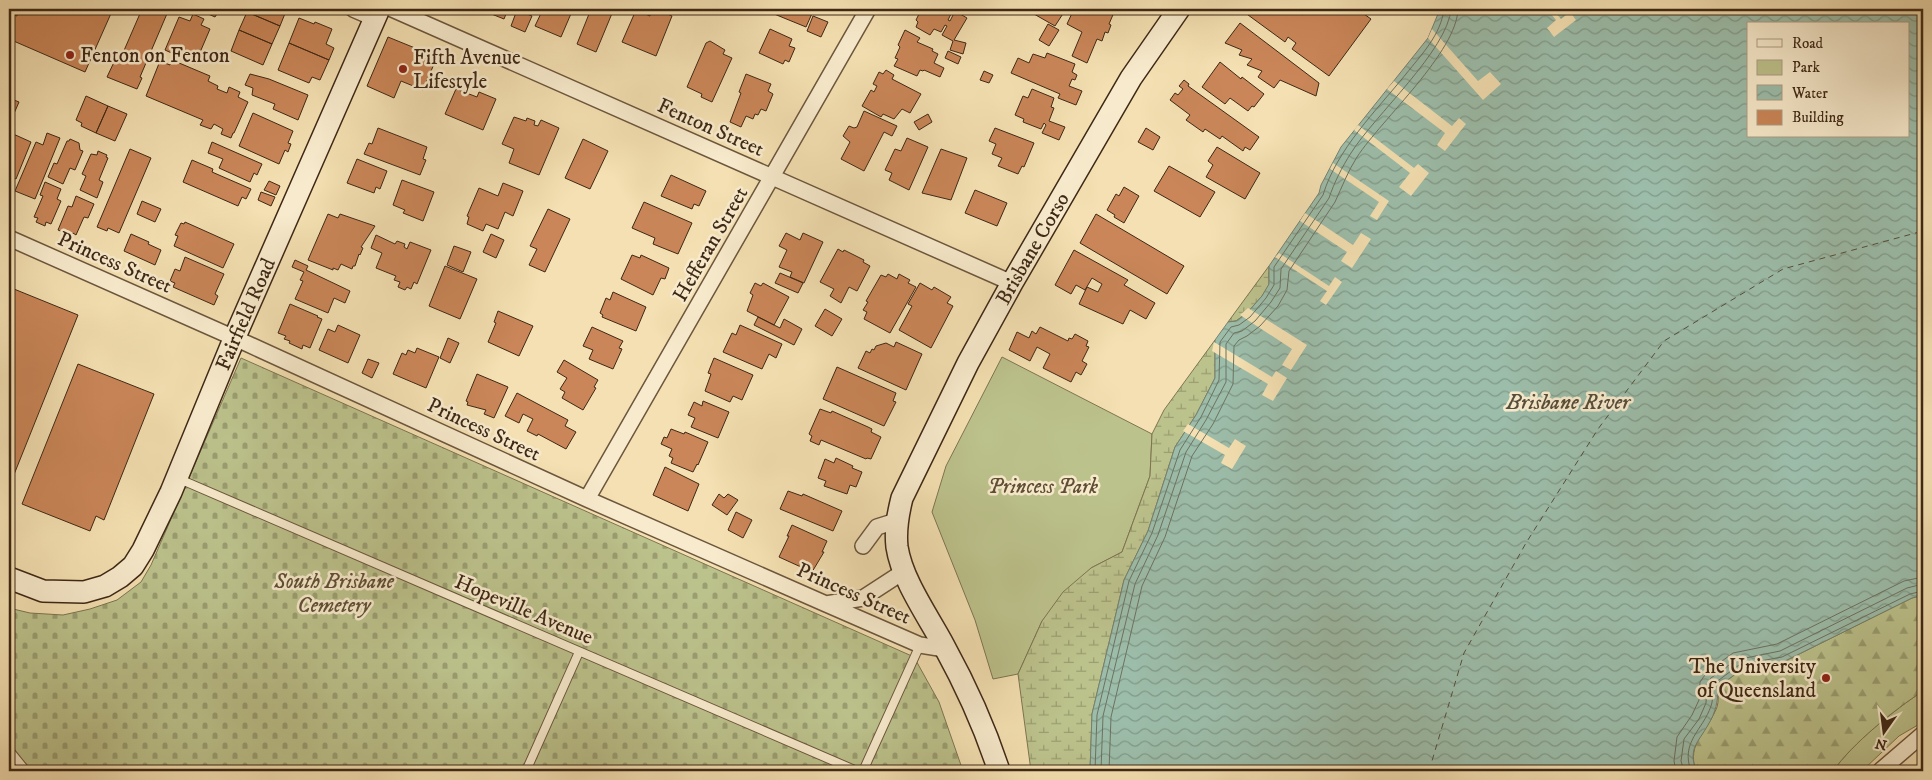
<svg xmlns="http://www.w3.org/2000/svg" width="1932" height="780" font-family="'IM FELL DW Pica',serif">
<defs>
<pattern id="forest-firs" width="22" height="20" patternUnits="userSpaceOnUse" patternTransform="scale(1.25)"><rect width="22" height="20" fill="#bcc28c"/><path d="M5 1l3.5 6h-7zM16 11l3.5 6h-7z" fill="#9a9e71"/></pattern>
<pattern id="wetland-marsh" width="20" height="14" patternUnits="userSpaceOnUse" patternTransform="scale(1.25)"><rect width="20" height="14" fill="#bcc28c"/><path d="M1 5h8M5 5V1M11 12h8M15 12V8" fill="none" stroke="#9a9e71"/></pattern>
<pattern id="cemetery-stones" width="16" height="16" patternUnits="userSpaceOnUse" patternTransform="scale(1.25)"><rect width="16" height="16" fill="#bcc28c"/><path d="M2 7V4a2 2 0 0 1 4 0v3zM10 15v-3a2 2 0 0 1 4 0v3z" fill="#9a9e71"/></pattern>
<pattern id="water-waves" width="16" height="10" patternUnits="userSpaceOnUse" patternTransform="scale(1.25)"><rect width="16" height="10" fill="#9cbdaa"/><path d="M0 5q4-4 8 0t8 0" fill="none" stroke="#819a89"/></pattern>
</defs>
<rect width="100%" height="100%" fill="#f4e0b2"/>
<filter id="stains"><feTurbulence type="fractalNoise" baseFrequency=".004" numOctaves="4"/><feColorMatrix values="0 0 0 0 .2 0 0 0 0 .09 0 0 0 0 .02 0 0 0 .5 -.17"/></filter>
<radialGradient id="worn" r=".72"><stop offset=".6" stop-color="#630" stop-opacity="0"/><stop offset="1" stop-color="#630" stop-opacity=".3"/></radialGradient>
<path fill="#bcc28c" stroke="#7d7551" d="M1002,357L1152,434L1150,476L1122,552L1091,568L1042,621L1018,674L993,679L975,620L932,512L946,466Z
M1923,691V722L1899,736L1862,771H1833C1853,743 1894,710 1923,691Z"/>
<path fill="url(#forest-firs)" stroke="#7d7551" d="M1923,595V691C1894,710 1853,743 1833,771H1696C1686,743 1708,731 1717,707C1719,701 1718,693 1718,687L1741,670L1783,662L1912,598Z"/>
<path fill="url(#wetland-marsh)" stroke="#7d7551" d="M1269,266V285L1262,296L1247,313L1236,321L1228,322Z
M1215,340V378L1196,415L1175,447L1148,531L1124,580L1092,714L1090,771H1031L1018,674L1042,621L1063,592L1091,568L1122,552L1150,476L1152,434L1164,410Z"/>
<path fill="url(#cemetery-stones)" stroke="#7d7551" d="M241,358L914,657L939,702L963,771H9V608L30,613L63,615L90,609L117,600L141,582L151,565Z"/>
<path fill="url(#water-waves)" stroke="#76816f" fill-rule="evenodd" d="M1440,9H1923V595L1912,598L1783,662L1741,670L1718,687C1718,701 1716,712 1708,725C1698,743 1688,748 1696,771H1090L1092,714L1124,580L1148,531L1175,447L1196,415L1215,378V340L1228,322L1236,321L1247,313L1262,296L1269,284V266L1319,193L1321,185L1341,147L1428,38ZM1748,24H1908V136H1748Z"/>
<path fill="#f4e0b2" d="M1547,9H1552L1561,19L1570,12L1576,20L1554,37L1547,28L1556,20Z
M1432,29L1478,81L1490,72L1501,84L1483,100L1428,38Z
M1394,81L1452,126L1459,118L1466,124L1445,151L1437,145L1445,133L1387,89Z
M1358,125L1414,168L1418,164L1429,173L1411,196L1399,187L1410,173L1354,130Z
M1333,163L1389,201L1377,220L1370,216L1379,202L1330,169Z
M1305,213L1353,245L1361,233L1371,239L1352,268L1341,261L1347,252L1300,221Z
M1279,253L1329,286L1335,277L1342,282L1326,305L1320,301L1327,291L1275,257Z
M1248,308L1307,345L1291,370L1282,365L1292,349L1240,315Z
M1214,342L1272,377L1276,371L1287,378L1273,401L1262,395L1268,384L1212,351Z
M1188,424L1229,448L1235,439L1246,446L1232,469L1221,463L1225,455L1183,431Z"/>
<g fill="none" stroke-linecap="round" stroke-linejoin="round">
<path stroke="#6d7260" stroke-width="1" d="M1095,771L1097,715L1129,581L1152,533L1180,450L1201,417L1219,380L1220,342L1231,327L1239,325L1250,317L1266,298L1274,285V267L1323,195C1337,149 1376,111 1406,74C1421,55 1441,35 1444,9
M1101,771L1103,716L1135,584L1158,535L1186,452L1206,420L1226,382V344L1234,333L1242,331L1255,321L1271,302L1280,288L1281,269L1329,198C1334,183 1342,167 1351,153C1374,116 1448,50 1451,9
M1109,771L1111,717L1142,586L1165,537L1192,456L1213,424L1233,384L1234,346L1239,340L1247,336L1260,326L1278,306L1287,290L1289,271L1335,202C1342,187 1348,171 1357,157C1382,119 1457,52 1458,9
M1676,771L1674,761L1677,737L1692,715L1699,700L1700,682L1707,672L1733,653L1777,644L1904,581L1923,577
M1684,771L1681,761L1684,739L1699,719L1706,703L1707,685L1711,678L1736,660L1780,651L1907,588L1923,584
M1691,771C1680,742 1703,730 1711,706C1714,698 1711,690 1715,683L1739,665L1782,657L1910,594L1923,591"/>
<path stroke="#564d3b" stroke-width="1" stroke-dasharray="6 5" stroke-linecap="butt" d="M1429,771L1464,653L1526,543L1598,429L1664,341L1783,269L1923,231"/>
</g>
<path fill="#ca8658" stroke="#3e2816" d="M19,9H113L85,72L9,39V19L10,14L17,16Z
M142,9H169L140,77L142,78L137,89L107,77L115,60L119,62Z
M205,9H220L215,17L206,13L207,10Z
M248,9H283L286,11L280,26L247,12Z
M479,9H508L504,19Z
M543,9H573L561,37L535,26Z
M591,9H606L613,11L596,52L577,44Z
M656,9L672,16L656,56L622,42L636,10L650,16L651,11L655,13Z
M762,9H814L806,27Z
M919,9H942L951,14L948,20L950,21L955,11L967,18L954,40L966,43L963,54L950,50L953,41L942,35L947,26L945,25L941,32L934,29L930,35L916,27L918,22L916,20L921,10Z
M1037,9H1066L1055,26L1034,14Z
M1074,9L1115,10L1109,24L1111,25L1108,33L1105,32L1102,41L1097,39L1087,63L1072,56L1082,32L1067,24Z
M1247,9H1295L1303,15L1308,9H1357L1371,19L1329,76L1292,49L1296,43L1288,37L1285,42L1244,12Z
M517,10L532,16L525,32L511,26Z
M247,12L280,26L272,44L239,30Z
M193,14L204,19L201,25L210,29L195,64L186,60L187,56L177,52L176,55L165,50L179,17L190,21Z
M813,16L828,22L821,37L807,31Z
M299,18L314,24L315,22L332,29L326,44L334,48L329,60L289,43Z
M1240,23L1319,83L1316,96L1280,80L1274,88L1258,77L1262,71L1247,65L1252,59L1239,55L1242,50L1225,43Z
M1048,24L1059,30L1049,46L1039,40Z
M770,29L792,39L789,46L795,48L789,62L785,60L783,64L759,53Z
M239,30L272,44L263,65L231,51Z
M905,30L920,38L917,42L933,49L932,51L938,54L934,63L944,68L940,77L924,70L923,71L920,70L917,76L894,66L898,59L895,58L900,47L898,45Z
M388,37L437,57L423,90L401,81L394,98L367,86Z
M710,41L725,50L723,54L732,58L712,102L701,97L702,94L687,87L706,43Z
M289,43L329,60L320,80L312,77L309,83L278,70Z
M948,51L961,57L958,64L945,58Z
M1047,53L1075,64L1072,72L1077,75L1075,80L1072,79L1069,86L1082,91L1076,105L1058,98L1060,94L1011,73L1018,58L1029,63L1033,54L1045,58Z
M172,60L210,76L208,81L218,86L217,89L227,93L229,87L240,92L238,97L248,102L234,133H233L231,138L221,134L223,129L214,124L211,129L200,125L203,120L146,96L160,61L170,65Z
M1220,62L1241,79L1242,77L1264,94L1254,107L1252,106L1248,111L1230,98L1225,104L1202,87Z
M886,70L894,75L892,79L921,94L910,113L902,109L894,119L883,114L881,117L862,106L871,90L874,92L877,86L873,84L879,72L883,74Z
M984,71L993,75L989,83L980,80Z
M250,74L269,79L308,95L298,120L273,109L275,104L252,95L253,88L245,85Z
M746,74L771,84L768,91L773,94L766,111L761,109L758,115L755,114L753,119L746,116L741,127L730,122L741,93L739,92Z
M1184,80L1189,84L1188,86L1259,137L1250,150L1245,147L1243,151L1222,136L1220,139L1205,129L1203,132L1186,120L1190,115L1170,100L1175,93L1178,95L1183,89L1179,86Z
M456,89L477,97L479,92L496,99L483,130L445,114Z
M1032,89L1054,98L1051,107L1054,108L1049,121L1065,127L1059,140L1042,133L1046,125L1044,123L1041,129L1023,122L1024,119L1015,115L1023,96L1028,98Z
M86,96L108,106L96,133L81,126L82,123L76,120Z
M9,98L19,102L9,125Z
M108,106L127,114L115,141L96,133Z
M864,111L897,126L892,136L884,132L864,171L841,159L850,142L843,136L849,126L854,128L857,127Z
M253,113L293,131L288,143L291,144L288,152L285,150L279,164L239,146Z
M928,114L932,122L919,130L914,122Z
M514,117L526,121L527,118L535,121L534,125L538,126L541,120L559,128L539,175L509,163L514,149L502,144Z
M378,128L427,147L423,159L426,160L420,175L364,154L369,143L372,144Z
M995,128L1034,143L1024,167L1022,166L1018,174L998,166L1002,158L992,154L996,144L989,141Z
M1146,128L1160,137L1153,150L1138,142Z
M11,133L31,142L16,179L9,176V138Z
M47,133L60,138L35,199L15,191L36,142L43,145Z
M907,138L928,147L909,190L889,180L892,173L885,170L895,149L901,151Z
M70,139L79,143L80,150L83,151L75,170L70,168L63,184L48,177L54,163L57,164L67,141H69Z
M583,139L608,151L590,189L565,178Z
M212,142L262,164L257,175L254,173L250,182L219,168L223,159L208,153Z
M1217,147L1260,173L1245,199L1206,177L1213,165L1208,161Z
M130,149L151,158L119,233L108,228L107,231L97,227Z
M941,149L967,158L951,200L922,193Z
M98,151L107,155L106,157L108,158L99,180L103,182L97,198L80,190L86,176L82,174L91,154L97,155Z
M357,159L387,171L380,189L376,187L374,193L347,183Z
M192,160L213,169L212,172L251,189L246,199L242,197L238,206L183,182Z
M1169,166L1215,192L1200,217L1154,191Z
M671,175L706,191L699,206L694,204L692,209L661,196Z
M402,180L434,192L423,221L403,213L405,210L393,205Z
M269,181L280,186L276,195L264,190Z
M45,182L61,189L57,199L61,201L51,224L46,222L45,226L36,222L38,218L34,217L43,196L40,195Z
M503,183L523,191L513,216L505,212L498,229L486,224L483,231L467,224L469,217L467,216L479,188L498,196Z
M1124,187L1139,196L1124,223L1114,217L1115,215L1107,210L1116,194L1119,196Z
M975,190L1007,203L997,226L965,213Z
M261,192L275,197L271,206L258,200Z
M76,196L94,204L88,218L84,217L76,235L73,233L72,236L58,230L68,206L72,207Z
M142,201L161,209L155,222L137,214Z
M644,202L692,223L678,254L653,244L655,238L632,228Z
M548,209L570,219L545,272L529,265L537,249L530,246Z
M328,214L338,218L340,214L375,226L361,247L363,248L360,255L359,254L355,266H353L352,269L341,264L338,270L333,268V270L308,260Z
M1096,214L1184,266L1167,294L1080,243Z
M185,222L234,244L223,268L174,246L178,236L175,235L181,223L184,224Z
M786,233L800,240L803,233L823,242L804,283L790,277L792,272L779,267L787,250L779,246Z
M131,234L149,242L148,244L161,250L155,265L124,251Z
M491,234L504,240L496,258L483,252Z
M376,235L395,244L397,241L405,244L404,247L407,249L410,242L431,250L417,284L414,282L411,289L407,287L405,290L398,287L400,282L394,280L396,276L376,268L382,253L371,248Z
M454,246L471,252L463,272L447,265Z
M838,249L843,252L844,250L864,260L863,262L870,266L857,291L849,287L841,303L830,296L834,289L820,282Z
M1074,250L1128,280L1124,285L1155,303L1146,319L1130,310L1123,324L1079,304L1087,287L1098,292L1102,284L1092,278L1085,290L1076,285L1071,294L1055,285Z
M632,255L640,258L641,255L669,268L665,279L661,278L653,295L621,279Z
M185,257L224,274L215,294L218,296L214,305L173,287L175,283L170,281L175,269L180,271Z
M295,260L308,266L306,270L350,291L345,303L334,298L328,313L295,299L303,281L300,280L304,272L292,267Z
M445,266L477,279L460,319L429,306Z
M780,273L803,283L798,293L775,283Z
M888,274L897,279L899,274L910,280L908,283L916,287L890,333L864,319L867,312L863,310L868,302L866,301L881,275L886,277Z
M755,283L761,286L763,283L789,297L774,325L747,311L753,295L750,293Z
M920,283L932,290L934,287L951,297L947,303L953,306L931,348L899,330L912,306L908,304Z
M9,287L78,315L9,487Z
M613,292L646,307L636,331L602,317L603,315L600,313L606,298L610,300Z
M290,304L318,316L317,317L322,319L310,348L303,345L302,349L289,343L290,341L284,339L286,336L278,333Z
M825,309L842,319L832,336L815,326Z
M498,311L533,326L519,356L488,342L496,323L494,322Z
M758,317L780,328L784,319L802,329L794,345L754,325Z
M338,325L360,335L348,363L319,350L328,329L335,332Z
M740,325L782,344L776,358L769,354L762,369L723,352L732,333L736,335Z
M592,327L623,341L619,348L622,349L613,369L589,359L593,350L583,346Z
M1040,327L1068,341L1069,338L1072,339L1075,334L1088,341L1086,346L1089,347L1082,361L1087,364L1081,375L1076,372L1071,382L1043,368L1050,354L1037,347L1030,361L1009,350L1017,332L1029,338L1032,331L1036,334Z
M448,338L459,343L450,363L440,358Z
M896,342L922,354L906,390L858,368L866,351L870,353L872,349L874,350L876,346L886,343L894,347Z
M417,348L439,357L426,388L393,374L402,353L406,355L408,350L415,353Z
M714,358L753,375L742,400L733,396L730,402L705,391L711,374L708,373Z
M368,359L379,363L372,378L362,373Z
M564,360L598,380L594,387L596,388L583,410L562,398L565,392L560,389L567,378L557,372Z
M78,364L154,394L104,520L96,516L90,531L22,504Z
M837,367L896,393L893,401L896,402L884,426L823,399Z
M477,374L508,387L494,418L484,414L486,410L467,405L468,402L466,401Z
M517,393L568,420L565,426L576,432L566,449L538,434L537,436L527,431L533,419L523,414L519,423L505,416Z
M703,401L729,412L718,438L691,427L695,418L688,415L694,402L702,406Z
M820,409L831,413L832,411L868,427L872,429L871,432L881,437L871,459L867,458L866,459L821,440L819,445L810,441L812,436L809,434Z
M671,429L684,434L685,432L708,442L698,465L697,464L693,472L671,463L673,458L669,456L672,449L661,444L664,437L667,438Z
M836,458L853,466L852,468L862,472L856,487L850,485L847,494L824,486L826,481L818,478L825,459L834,463Z
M665,467L699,484L688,511L653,495Z
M788,491L802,496L803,494L842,511L833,531L780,509Z
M719,494L724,498L728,494L738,500L727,515L712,505Z
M736,512L752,520L743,538L728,530Z
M792,525L827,541L822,552H824L812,572L779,557L789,536H787Z"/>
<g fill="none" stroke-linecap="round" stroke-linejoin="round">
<defs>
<path id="lane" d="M177,478L857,771
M9,750L26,771
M526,771L579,652
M863,771L920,645"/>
<path id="street" d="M353,9L374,18
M392,9L1012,283
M9,238L248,344L587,499L826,604L920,645L945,649
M587,499L868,9
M863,546L877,527L896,521
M826,604L863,598L903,572
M1880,771L1923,734"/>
<g id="secondary">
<path id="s1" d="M9,578L43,591L84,592L105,586L120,577L133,566L143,550L171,492L234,339L379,9"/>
<path id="s2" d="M999,771C985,728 966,686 944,646C928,616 902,580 897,547C895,529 898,514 902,498L968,363L1012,283L1131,78L1179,9"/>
</g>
</defs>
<use href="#lane" stroke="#6c563d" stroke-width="10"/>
<use href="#street" stroke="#6c563d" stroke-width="18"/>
<use href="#secondary" stroke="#3e2816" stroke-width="24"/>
<use href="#lane" stroke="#f8ebcd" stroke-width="8"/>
<use href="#street" stroke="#f8ebcd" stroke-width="15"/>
<use href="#secondary" stroke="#f8ebcd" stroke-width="21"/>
</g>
<g fill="#8f2418" stroke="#f8ebcd" stroke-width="2">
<circle cx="70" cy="55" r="5"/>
<circle cx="403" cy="69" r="5"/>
<circle cx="1826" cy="678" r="5"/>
</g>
<g text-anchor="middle" stroke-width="5" stroke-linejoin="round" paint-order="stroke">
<g font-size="21" fill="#3e2816" stroke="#f8ebcd" text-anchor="start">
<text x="80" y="62">Fenton on Fenton</text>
<text x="413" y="64">Fifth Avenue<tspan x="413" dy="24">Lifestyle</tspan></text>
<text x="1816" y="673" text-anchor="end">The University<tspan x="1816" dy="24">of Queensland</tspan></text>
</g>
<g font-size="21" fill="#3e2816" stroke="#f8ebcd">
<text transform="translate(711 127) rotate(24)" y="7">Fenton Street</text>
<text transform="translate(710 244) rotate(-60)" y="7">Hefferan Street</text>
<text dy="7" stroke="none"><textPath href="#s2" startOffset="578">Brisbane Corso</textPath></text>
<text transform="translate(115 262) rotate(24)" y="7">Princess Street</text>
<text dy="7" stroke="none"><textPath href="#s1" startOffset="410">Fairfield Road</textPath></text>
<text transform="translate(484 429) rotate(25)" y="7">Princess Street</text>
<text transform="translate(854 593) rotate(24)" y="7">Princess Street</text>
<text transform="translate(524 609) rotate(23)" y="7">Hopeville Avenue</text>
</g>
<g font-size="21" font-style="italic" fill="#5e4e34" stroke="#f8ebcd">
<text x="1043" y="493">Princess Park</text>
<text x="334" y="588">South Brisbane<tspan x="334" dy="24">Cemetery</tspan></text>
</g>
<g font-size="22" font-style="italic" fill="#564d3b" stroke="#f8ebcd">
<text x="1568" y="409">Brisbane River</text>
</g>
</g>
<rect width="1932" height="780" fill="none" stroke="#f4e0b2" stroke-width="30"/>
<rect x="10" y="10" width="1912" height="760" fill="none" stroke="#3e2816" stroke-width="2.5"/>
<rect x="15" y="15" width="1902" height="750" fill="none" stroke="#3e2816"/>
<rect x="1747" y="22" width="162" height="115" fill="#f8ebcd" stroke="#ae9d84"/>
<rect x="1757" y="39" width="25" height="8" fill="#f8ebcd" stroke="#ae9d84"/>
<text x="1792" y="48" font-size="15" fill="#3e2816">Road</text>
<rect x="1757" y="60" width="25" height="15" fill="#bcc28c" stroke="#ae9d84"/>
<text x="1792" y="72" font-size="15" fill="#3e2816">Park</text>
<rect x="1757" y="85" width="25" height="15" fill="url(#water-waves)" stroke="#ae9d84"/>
<text x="1792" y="98" font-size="15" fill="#3e2816">Water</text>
<rect x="1757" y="110" width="25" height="15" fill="#ca8658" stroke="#ae9d84"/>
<text x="1792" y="122" font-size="15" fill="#3e2816">Building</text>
<g transform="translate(1884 732) rotate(194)" stroke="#f8ebcd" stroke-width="4" paint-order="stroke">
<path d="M0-4L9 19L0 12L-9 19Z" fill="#3e2816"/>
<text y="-8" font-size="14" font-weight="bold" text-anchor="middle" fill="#3e2816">N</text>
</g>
<rect width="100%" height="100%" filter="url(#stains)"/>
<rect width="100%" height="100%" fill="url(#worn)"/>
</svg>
